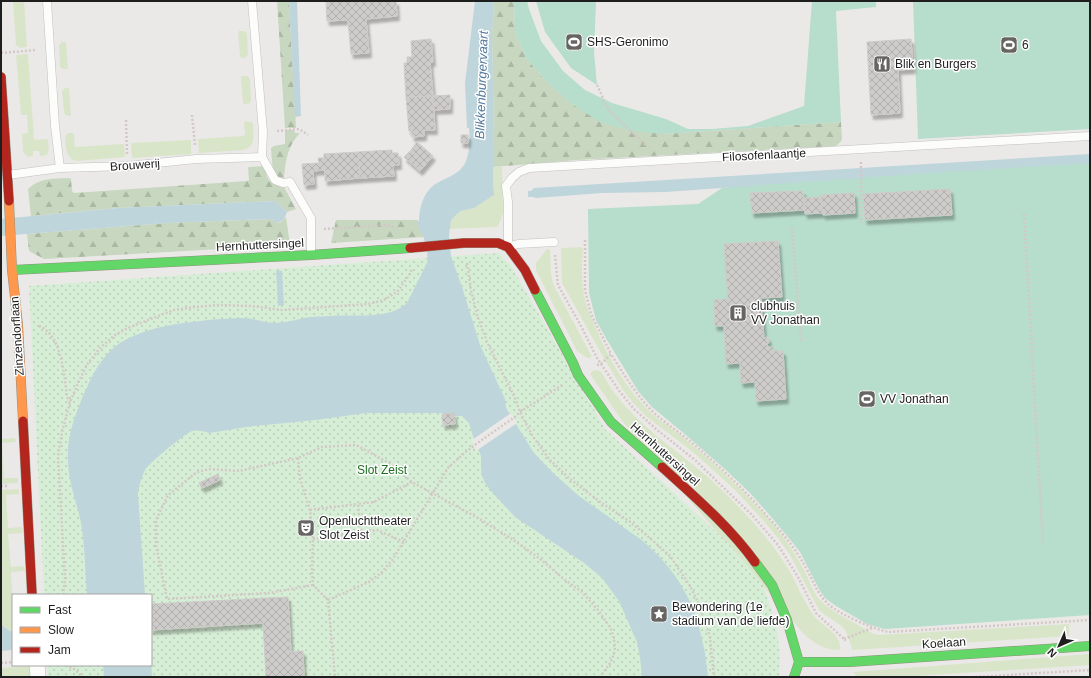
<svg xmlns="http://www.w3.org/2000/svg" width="1091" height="678" font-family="Helvetica,sans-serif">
<defs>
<pattern id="forest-firs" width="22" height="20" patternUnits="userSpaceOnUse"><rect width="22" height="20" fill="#c8d7bf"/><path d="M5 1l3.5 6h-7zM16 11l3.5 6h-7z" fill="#abb8a4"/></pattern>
<pattern id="park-dots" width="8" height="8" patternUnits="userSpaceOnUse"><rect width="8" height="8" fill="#d7eed6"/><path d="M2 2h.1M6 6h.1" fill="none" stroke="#b8ccb7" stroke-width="1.8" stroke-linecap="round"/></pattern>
<pattern id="building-cross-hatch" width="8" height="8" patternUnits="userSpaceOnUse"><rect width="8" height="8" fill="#ceccca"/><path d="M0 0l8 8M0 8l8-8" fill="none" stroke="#b0afad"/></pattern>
<filter id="shadow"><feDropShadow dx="2.5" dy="4.5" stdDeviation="1" flood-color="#0004"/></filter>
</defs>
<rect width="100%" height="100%" fill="#ebe9e7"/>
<path fill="#d9e5c9" d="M13,1H24L27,47L19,48L18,45L16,46Z
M239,31H244L247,33L248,54L245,58H241L240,56L238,32Z
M62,42H66L68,69H63L60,67L59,45Z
M28,54L34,138L35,140L48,139L49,149L47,155L40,156L39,151H33V156L28,157L23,152L22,134L28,133L27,115H21L16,55Z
M242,76H247L250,79L251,100C250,104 248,104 244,104L243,103L241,78Z
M65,88H69L71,116L66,115L64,113L62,91Z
M245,121L251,122L253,124C253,135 257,146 243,150L199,153L198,139L243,136L245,134L244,123Z
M68,133H72L74,134L75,147L124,144L125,157L77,161C65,159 66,147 65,136Z
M191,140V154L132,158L131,143Z
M493,167H502L503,213L502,214L501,220L497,227L449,229L451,220L457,214L461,211L474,208L494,195L493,183Z
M581,247L583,249C582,264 581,279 584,294C586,308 591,316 596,328C608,359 627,389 650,412C661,422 675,430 686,440C715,463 741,489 765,515C781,532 794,551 805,572C810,581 812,591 819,599C832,613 854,622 870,632L874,634L879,635L1069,624V636L853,650L852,649C850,643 848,636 845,630C840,623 826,617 819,610L790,555L778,538L760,517L736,491L712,469L693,452L647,417L633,403L623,390L602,355L562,283L561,249L562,248Z
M547,249L550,250L551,273L553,284L591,355L592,356L590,358H587L577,351L536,270V263Z
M596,370L600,371L602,373C606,379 609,386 613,391C637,424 672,447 703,473C714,482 725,493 736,504C755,523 775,547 789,570C797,584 803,600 812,613C820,626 842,632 840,650C827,651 813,643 804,634L623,422L590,374L593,371Z
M1,433L2,439L15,438L16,442L2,443L4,478H18V483L1,484Z
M19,489V494L6,495L8,528L22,527V533L8,534L11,567L24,566L25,571L11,572L13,609V631H10L1,625V490Z
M1090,654V665L899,677H857L853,672Z
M32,666L31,677H1V668Z"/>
<path fill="url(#forest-firs)" d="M277,1H289L296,128H285Z
M494,1H514L515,31L526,58L546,81L570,103L663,134L841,122L842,140L836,146L577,160L493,167V145L494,140L492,33Z
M285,130H294L295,133H300C287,147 286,160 284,178L283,179H281L273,173L271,148L274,146L285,144Z
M264,166L265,167C266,174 267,181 274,184C277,186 281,186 284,187L296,209L287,212L275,201L118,208L31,216L28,189C41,177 54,179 70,178L71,179L72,191L74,193L247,181L249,180L248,168L249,167Z
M286,217L290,245L44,259L29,251L27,234L166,223L272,219L276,223L281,222Z
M336,220H418L419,227L424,237L331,243Z"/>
<path fill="url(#park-dots)" d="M499,253L511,266L606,430L728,543L763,585L776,623L780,655L779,677H48L47,665H151V595H44L29,286Z"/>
<path fill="#b7ddcc" d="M514,1H527L529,9L541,41L563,71L585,90L612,103L666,119L688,129H712L748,126L804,106L812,1H876V7L836,11L841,122L663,134L631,131L600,122L570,103L546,81L526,58L515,31Z
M536,1H596L594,52L597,85L571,68L545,32Z
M913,1H1090V129L918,139Z
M1090,157V615L885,629L867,624L836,606L825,598L820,591L800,552L788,537L773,519L750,493L726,470L687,436L652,407L638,391L607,340L596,320L589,293L588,209L698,204L722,188L818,177Z"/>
<path fill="#bed5db" d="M289,1H297L301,116L295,117Z
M475,1H494L492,33L494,140L493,145V183L494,195L474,208L461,211L457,214L451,220L449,236L451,256L462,287L480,345L505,399L506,408L534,453L554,474L579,496L643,541L659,556L669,568L678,580L691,603L698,622L705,653L708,677H642L640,658L637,642L619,601L602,578L595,572L584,563L515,517L491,491L485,483L482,476L481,468V456L474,439L469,423L462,416H454V413H366L316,420L253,426L209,433C203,431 196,429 190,432C182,436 149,463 145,470C141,478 139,486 138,494L145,595H87C85,571 85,546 81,523C77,503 69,484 68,463C66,439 74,418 83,396C89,383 95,368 105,357C111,349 120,342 129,338C154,326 181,323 208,320C220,319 232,318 244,318C254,318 264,323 274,323C286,323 298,319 310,317C317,317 324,316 331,316C354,314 389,320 407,303L427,263C428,255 427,246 424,239C423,234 420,234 419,227H417V222L419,221C419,209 423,193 434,185C444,178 457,176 464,165C470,155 470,139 469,128H467L465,83Z
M1090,154V163L943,172L666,192L602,193L536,198L533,197H528V191H531L534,188Z
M275,201L287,212C285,218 283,222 275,223L272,219L166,223L1,236V219L118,208Z
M276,271H282L284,305L278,306Z
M1,625L10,631H13V650L1,651Z
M151,660L152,677H104L103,665H151Z"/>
<path fill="#ebe9e7" d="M511,413L517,423L476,451L472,440Z"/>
<path fill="url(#building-cross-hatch)" stroke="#cecbc9" filter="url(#shadow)" d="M326,1H396L397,16L366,19L369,53L351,54L348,20L327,21Z
M431,39L433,62H430L433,96L406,97L404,63H407V57H412L411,41Z
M911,39L913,69L898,70L900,113L871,115L867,42Z
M450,95V109L433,110V96Z
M433,96L435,130H424V136L412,137V131H409L406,97Z
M461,135H468V143H461Z
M417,142L433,156L426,164L411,150Z
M392,150V153H398L399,165H393L394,176L360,178L358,152Z
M411,150L426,164L420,171L404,157Z
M358,152L360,178L325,181V170L313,171L314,184L304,185L302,164L319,163L318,158H324V154Z
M950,189L952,215L865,220L863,194Z
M803,191L805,210L752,213L750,193Z
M854,193L855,213L823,215L821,195Z
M821,197L822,213L805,214L804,198Z
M778,241L782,297L761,298L764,338L768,337L769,343H767L768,347H773L774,351H783L786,399L756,401L755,382L741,383L740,363L726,364L724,326H715L714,300L728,299L724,244Z
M454,413L455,424L443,425L442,414Z
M218,474L220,480L202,488L199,483Z
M288,597L291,652L303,651L304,677H266L263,623L151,630V604Z"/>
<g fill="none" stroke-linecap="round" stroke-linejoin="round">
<defs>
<path id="lane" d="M47,1L55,126L60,168
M262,157L275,180L283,183L290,182L311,218V254
M8,175L60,168L128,166L196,159L262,157L263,132L252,1
M554,242L518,244L508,247V202L506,186L512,178L519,172L529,168L1090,136"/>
<path id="street" d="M37,665L38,677"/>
<path id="fast" d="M12,270L311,255L410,248
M535,290L573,363L578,375L611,422L662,467
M755,562L772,585L787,620L799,662L794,677
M799,662H849L1090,646"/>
<path id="slow" d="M9,201L12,270L18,325L23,421"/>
<path id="jam" d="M1,77L9,201
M410,248L464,243H498L508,247L525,270L535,290
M23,421L32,595
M662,467C695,497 729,526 755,562"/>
</defs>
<use href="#lane" stroke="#c1c0bf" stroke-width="9"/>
<use href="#street" stroke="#c1c0bf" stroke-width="16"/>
<use href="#fast" stroke="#929281" stroke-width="10"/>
<use href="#slow" stroke="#929281" stroke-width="10"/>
<use href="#jam" stroke="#929281" stroke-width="10"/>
<path stroke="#d4c8c7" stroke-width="2.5" stroke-dasharray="2 2" stroke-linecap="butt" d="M1,53L36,50
M597,85L609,111L648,147
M192,115L195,145
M126,120L127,154
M277,131L299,129L308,135
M861,162V223
M1024,214L1043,545
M792,227L801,342
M324,229L387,225L395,227
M585,240V290L591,314L611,354
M555,255L558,285L581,326L597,358L620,392L634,409L656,429L695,460L752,515L778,545L798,577L816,613L844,639L845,641
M467,263L471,290L477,315L487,342L515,398L520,412L532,435L549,459L570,479L603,504L629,521L651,539L670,556L690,586L698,602L710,637L714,677
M39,326C42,327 45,329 47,331C62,344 65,379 67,397L70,402
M597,365L601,364L611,354C624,375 637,396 654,413C668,425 683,435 697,447C721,468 745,490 766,515C781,531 796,549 806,568C814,582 816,592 828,604C840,615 872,628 888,632L1090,620
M298,458L300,479L310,510L313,539L312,571L313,585L328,600L335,677
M1,486H7
M310,510L358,504
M313,539L361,533
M404,542L377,530L361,533L358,504L374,502L412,482
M313,585L269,593L167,599L156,545V520L168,495L197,472L210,469L239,471L298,458L322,447L356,445L389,463L412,482L478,518L512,539L539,558L565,580L582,592L598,610L611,629L614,639L615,650L611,662L600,677
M63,595L65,579L58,457L62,432L70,402L79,381L88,363L101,347L115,335L130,327L174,310L195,307L218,305L251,306L282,310L368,304L384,300L397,292L408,277L412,269
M328,600L369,582L381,573L393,559L448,468C468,448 492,433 515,417L520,412L562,385
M844,639L872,628
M1,663L13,662
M66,665L74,669L83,677
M975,677L1090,670"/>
<use href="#lane" stroke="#fcfcfb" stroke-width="8"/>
<use href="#street" stroke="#fcfcfb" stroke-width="15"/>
<use href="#fast" stroke="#63d668" stroke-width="9"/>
<use href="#slow" stroke="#ff974d" stroke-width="9"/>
<use href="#jam" stroke="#b3261e" stroke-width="9"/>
</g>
<defs>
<symbol id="stadium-square" viewBox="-11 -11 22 22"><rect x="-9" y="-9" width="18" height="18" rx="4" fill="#666564" stroke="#fff"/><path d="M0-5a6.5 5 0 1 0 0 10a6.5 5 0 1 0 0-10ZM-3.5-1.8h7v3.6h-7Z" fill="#fff"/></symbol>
<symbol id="restaurant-square" viewBox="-11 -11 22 22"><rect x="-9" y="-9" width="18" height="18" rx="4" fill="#666564" stroke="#fff"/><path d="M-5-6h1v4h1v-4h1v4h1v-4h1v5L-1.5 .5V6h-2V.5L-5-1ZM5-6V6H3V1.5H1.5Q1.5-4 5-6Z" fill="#fff"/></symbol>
<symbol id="building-square" viewBox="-11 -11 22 22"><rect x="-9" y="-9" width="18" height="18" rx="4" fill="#666564" stroke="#fff"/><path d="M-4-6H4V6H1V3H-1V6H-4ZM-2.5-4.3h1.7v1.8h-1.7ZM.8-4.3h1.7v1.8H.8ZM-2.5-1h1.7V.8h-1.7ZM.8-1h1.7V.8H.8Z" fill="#fff"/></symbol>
<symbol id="theatre-square" viewBox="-11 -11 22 22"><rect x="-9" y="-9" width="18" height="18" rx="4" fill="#666564" stroke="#fff"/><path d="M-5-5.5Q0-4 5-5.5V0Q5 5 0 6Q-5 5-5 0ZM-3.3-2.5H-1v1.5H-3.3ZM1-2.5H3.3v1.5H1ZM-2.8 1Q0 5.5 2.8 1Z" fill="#fff"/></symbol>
<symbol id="sight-square" viewBox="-11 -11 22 22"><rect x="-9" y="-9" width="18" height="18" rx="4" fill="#666564" stroke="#fff"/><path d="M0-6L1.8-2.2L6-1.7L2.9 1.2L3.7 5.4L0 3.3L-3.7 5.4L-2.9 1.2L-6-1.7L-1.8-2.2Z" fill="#fff"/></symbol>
</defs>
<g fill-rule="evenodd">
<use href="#stadium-square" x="564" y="32" width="20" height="20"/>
<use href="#stadium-square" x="999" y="35" width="20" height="20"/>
<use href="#restaurant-square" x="872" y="54" width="20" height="20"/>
<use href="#building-square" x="728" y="303" width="20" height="20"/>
<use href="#stadium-square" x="857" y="389" width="20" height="20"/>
<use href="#theatre-square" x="296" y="518" width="20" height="20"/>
<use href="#sight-square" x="649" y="604" width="20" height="20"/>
</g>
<g text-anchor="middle" stroke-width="3" stroke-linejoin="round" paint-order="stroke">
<g font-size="12" fill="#1e1e1e" stroke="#fff" text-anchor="start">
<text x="587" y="46">SHS-Geronimo</text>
<text x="1022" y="49">6</text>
<text x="895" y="68">Blik en Burgers</text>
<text x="751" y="310">clubhuis<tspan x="751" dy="14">VV Jonathan</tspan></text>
<text x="880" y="403">VV Jonathan</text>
<text x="319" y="525">Openluchttheater<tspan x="319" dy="14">Slot Zeist</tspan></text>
<text x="672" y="611">Bewondering (1e<tspan x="672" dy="14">stadium van de liefde)</tspan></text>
</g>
<g font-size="12" fill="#1e1e1e" stroke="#fff">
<text transform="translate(764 155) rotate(-3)" y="4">Filosofenlaantje</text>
<text transform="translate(135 165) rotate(-4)" y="4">Brouwerij</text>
<text transform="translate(260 245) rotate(-3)" y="4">Hernhuttersingel</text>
<text transform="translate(17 336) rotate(-94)" y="4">Zinzendorflaan</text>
<text transform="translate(665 454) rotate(42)" y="4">Hernhuttersingel</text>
<text transform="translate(944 643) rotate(-4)" y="4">Koelaan</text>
</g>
<g font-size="12" fill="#196e1e" stroke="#fff">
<text x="382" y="474">Slot Zeist</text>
</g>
<g font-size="13" font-style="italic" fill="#53799a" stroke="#fff">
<text transform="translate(481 85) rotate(-88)" y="5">Blikkenburgervaart</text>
</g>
</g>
<rect width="1091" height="678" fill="none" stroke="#1e1e1e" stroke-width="4"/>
<rect x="12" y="594" width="140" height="72" fill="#ffffff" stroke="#a5a5a5"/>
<rect x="20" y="607" width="20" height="6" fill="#63d668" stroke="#a5a5a5"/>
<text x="48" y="614" font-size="12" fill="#1e1e1e">Fast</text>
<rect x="20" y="627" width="20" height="6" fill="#ff974d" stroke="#a5a5a5"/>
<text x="48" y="634" font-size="12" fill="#1e1e1e">Slow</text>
<rect x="20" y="647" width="20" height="6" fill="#b3261e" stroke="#a5a5a5"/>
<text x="48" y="654" font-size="12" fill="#1e1e1e">Jam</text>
<g transform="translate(1059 646) rotate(225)" stroke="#ffffff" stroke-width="3" paint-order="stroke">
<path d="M0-3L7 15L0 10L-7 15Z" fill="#1e1e1e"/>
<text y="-6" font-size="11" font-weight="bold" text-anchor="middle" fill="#1e1e1e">N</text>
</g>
</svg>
